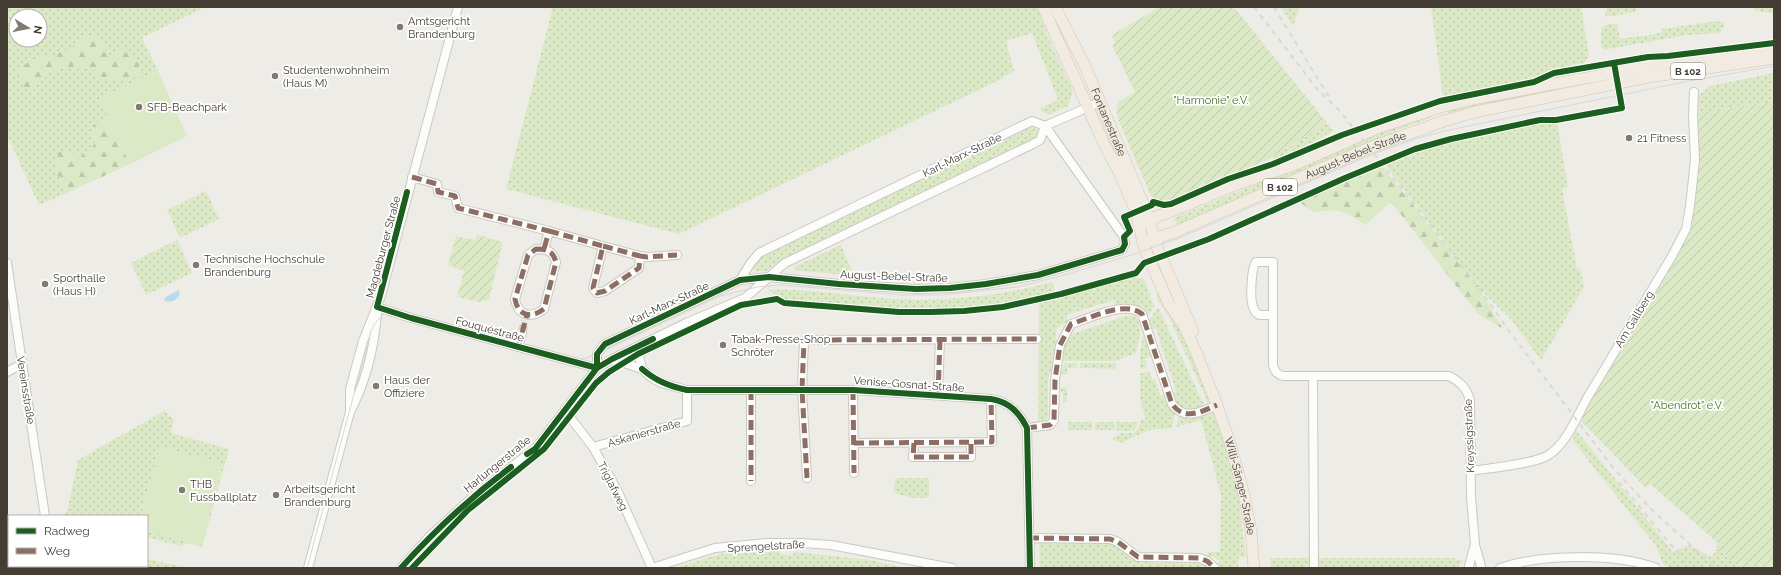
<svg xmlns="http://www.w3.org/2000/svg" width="1781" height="575" font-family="Raleway,sans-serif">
<defs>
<pattern id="grass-dots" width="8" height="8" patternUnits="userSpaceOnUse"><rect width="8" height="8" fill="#dce9c6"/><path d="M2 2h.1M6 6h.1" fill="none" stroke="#bec9ab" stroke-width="1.8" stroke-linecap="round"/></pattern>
<pattern id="forest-firs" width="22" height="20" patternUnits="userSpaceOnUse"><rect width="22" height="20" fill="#dce9c6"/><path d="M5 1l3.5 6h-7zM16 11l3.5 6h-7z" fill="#bec9ab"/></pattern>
<pattern id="garden-furrows" width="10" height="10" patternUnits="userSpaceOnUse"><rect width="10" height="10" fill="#dce9c6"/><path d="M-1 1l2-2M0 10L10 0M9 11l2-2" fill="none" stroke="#bec9ab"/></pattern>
</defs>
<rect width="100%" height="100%" fill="#eeece6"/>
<path fill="url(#grass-dots)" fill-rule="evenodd" d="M7,7H205L142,38L158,71L99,98L108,117L93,125L94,145L79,158L60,181L69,192L39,205L7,135ZM16,16H40V40H16Z
M553,7H1038L1048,37L1073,91L1068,106L1048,115L1039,109L1058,100L1032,33L1006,41L1014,71L995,82L679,234L506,189Z
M1281,7H1299L1293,26Z
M1431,7H1581L1589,56L1584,63L1552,69L1529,80L1443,96Z
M1607,7H1636V12L1605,17Z
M1754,7H1774V14L1755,11Z
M1716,21L1725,24L1720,33L1687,35L1603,50L1601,43L1602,27L1609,24H1617L1620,39L1662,33V29Z
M1774,73V101L1698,113L1699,95L1710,86Z
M1583,83V85L1449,116L1447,109Z
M1430,115V118L1405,127L1368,144L1363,139Z
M1539,122H1557L1568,187L1562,189L1577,269H1580L1584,287L1541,360L1511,319L1479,288L1384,163L1415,150Z
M1327,123L1334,131L1298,150L1273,160L1272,157Z
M1032,126L1038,130L1037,138L1033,141L777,263L767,271H754L753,264L762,255Z
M1361,140L1366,146L1178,227L1174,218C1236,192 1299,167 1361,140Z
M206,191L219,219L180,238L167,210Z
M177,240L192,273L146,295L131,263Z
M841,245L854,276L795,270L794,267Z
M1131,276L1144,279L1154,306L1147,317C1139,304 1130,302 1116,306L1114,300L1066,315L1068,321L1058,327L1056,331L1054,362L1048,379V417L1043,423L1038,424L1039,301C1004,308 969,313 933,314C884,315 835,309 786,305C780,293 775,297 769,290C806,288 844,295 881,298C938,303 997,297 1053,282L1055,294L1043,301Z
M1157,292L1176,318L1210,400L1208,403L1166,311L1158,301Z
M1157,309H1159L1204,405C1192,411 1188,411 1176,405L1171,393L1176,391L1156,328L1151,330L1148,322Z
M1125,316H1134C1145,324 1138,341 1136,353L1116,361H1063L1064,343L1069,335Z
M1144,329L1152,356L1145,359L1147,368L1143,369L1140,368V353Z
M1065,363H1077V368H1067V374H1059Z
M1080,363H1116V369L1080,368Z
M1149,371L1152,380L1155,379L1160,396L1165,395L1170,408L1175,413L1172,428L1149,430L1121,443L1111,439L1122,433H1133L1139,428L1141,420L1146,419L1140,399V374Z
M1058,388H1067V401L1063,403V392L1058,391Z
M164,411L174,419L171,433L229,449L202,547L188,543L180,546L147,537V531L201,545L223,464L160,447L141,516H63L67,512L78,460Z
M1211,412L1215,414L1237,485L1246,557H1239L1238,568H1218L1219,560L1212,556L1210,560L1207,559L1208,552H1220L1221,495L1201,420L1176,427L1180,414L1195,417Z
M1068,422H1092V430H1068Z
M1095,422H1114V430H1095Z
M1116,422H1138L1135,429L1130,431L1116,430Z
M1575,429L1673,552L1689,545L1711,557L1718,549L1741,568H1670L1663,564L1656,546L1573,441Z
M895,478H929V498H913L894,493Z
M1039,540H1059L1062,543H1095L1108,541L1151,560L1153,563H1190L1193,560H1197L1213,568H1040Z
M779,550L780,555H793L795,552L870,560L904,568H674L720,554Z
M1270,558H1311V568H1271Z
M1318,558H1455V560H1464L1457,568H1318Z
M147,559L183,567L61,568V566H147Z"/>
<path fill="url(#forest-firs)" d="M93,35L104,45L110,58L114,57L122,49L139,64V75C127,82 116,82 102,81L94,70C79,68 52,65 40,78C37,82 35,87 33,92C22,87 17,82 17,69L34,59L56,54L71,48L82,38Z
M108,117L130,164L69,192C56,177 54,169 59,151L69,150L79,158L94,145L93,125Z
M1380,163L1479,288L1503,329L1478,314L1391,202L1365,225C1343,209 1339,209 1313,212L1298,201Z"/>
<path fill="url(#garden-furrows)" d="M1160,7H1234L1327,123L1267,160L1168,202H1160L1151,196L1118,119C1114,98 1120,102 1135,92L1112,45L1115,43L1112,35Z
M1774,101V568H1741L1715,547L1718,543L1650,484L1646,488L1580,420L1596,387L1691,229L1699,159L1698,113Z
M477,235L503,242L489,299L480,302L457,297L464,271L448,265L456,236L475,240Z"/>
<path fill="#dce9c6" d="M158,71L187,136L130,164L99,98Z
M160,447L223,463L201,545L147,531V516H141Z"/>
<path fill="#b7daec" d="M179,290L180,294C176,300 173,303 165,301L164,298Z"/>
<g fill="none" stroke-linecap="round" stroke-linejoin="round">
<path stroke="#ccc9c2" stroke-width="8" stroke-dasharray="8 4" stroke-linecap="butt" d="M522,333L525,321"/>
<defs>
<path id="minor" d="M412,177L437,184L438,192L455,196L458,208L549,231L544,249
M549,231L603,246L593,288L597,293L605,291L639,268L640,256L647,257L677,255
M603,246L640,256
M536,249C547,249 553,251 556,262L544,309C531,319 518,316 515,299L528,255Z
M1256,262H1273V315H1259C1256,313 1254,310 1253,307C1250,299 1251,268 1256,262Z
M7,263L45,516
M740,280L750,264L759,253L1032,121L1045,126L1100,102
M377,307L411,318L597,368
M1273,315V365C1275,372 1277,374 1283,376H1449C1460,382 1466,387 1470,400L1471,497L1475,544L1469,566
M518,347L522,333
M637,347L642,369
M612,359L642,369L652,378L661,383L687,390H853L991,399C1009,402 1019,412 1027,428L1030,568
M597,368V354L605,344L740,280L769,277L839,284L916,289L950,288L986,284L1038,275L1122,250L1125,244L1124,237L1045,126
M7,372L22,364
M1313,376L1314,568
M751,390V481
M853,390L854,473
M938,395L940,340
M565,411L593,447L617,490L652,568
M350,412V389L363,341L381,296L458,7
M1027,428L1050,425L1054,420L1055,380L1060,345L1071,324C1090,318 1126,300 1142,314L1172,404C1184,421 1201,412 1217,405
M854,443L992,442L991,399
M914,443L913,457H971V442
M593,447L687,421V390
M1471,471C1490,468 1532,464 1547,456C1565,446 1577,417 1586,400L1672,256L1686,229L1690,206L1695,160L1693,116L1694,92
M807,478L802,389L804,341L808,340L1037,339
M7,533L9,532
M1029,538L1110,539L1118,542L1138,557L1199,558L1207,561L1215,568
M1475,545L1481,566
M52,566L53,568
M308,568L350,412C366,382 374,348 377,314
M401,568L429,537L476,494L535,449L597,368L612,359L686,323L745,298L785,263L1033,144L1040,140L1045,126
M652,568L715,548L767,543H801L831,545L952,568
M1500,568C1541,554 1615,553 1656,568"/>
<g id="major">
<path id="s1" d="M1043,7L1105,146L1119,172L1136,212L1143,243L1150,261L1169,304L1184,326L1194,347L1217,405L1230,443L1244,494L1251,531L1254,568"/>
<path id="s2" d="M1055,7L1084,64L1145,208L1158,249L1193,331"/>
<path d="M1139,223L1167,213L1240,183L1296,164L1380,127L1441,107L1473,99L1666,63L1774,49"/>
<path id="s3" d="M1143,243L1175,232L1369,148L1444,121L1475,112L1649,77L1774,58"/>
</g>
</defs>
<use href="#minor" stroke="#cbc8c2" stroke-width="10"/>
<use href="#major" stroke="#d0c7b4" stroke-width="12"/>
<use href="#minor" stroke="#fcfcfb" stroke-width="8"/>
<use href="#major" stroke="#f1ebe2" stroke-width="11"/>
<path stroke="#d8d8d7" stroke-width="1" d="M307,568L371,331C376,320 383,312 396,312L567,358L583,359L597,354L720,296L757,287L780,285L902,295H941L1017,287L1057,277L1125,257L1177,239L1373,154L1418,138L1444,131L1684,82L1774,66"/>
<path stroke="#d8d8d7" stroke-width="2" stroke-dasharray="5 5" stroke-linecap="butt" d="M1254,7L1317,89L1339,110L1421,213L1479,288L1509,331L1614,469L1652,510L1716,568
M1274,7L1329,97
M1619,482L1690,568"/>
<path stroke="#8d6e63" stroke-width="5" stroke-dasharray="10 5" stroke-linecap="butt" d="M412,177L437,184L438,192L455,196L458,208L549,231L544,249
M549,231L603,246L593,288L597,293L605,291L639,268L640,256L647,257L677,255
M603,246L640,256
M536,249C547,249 553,251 556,262L544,309C531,319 518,316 515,299L528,255Z
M518,347L527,315
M751,390V481
M853,390L854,473
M938,395L940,340
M1027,428L1050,425L1054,420L1055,380L1060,345L1071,324C1090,318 1126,300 1142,314L1172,404C1184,421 1201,412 1217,405
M854,443L992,442L991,399
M914,443L913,457H971V442
M807,478L802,389L804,341L808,340L1037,339
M1029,538L1110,539L1118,542L1138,557L1199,558L1207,561L1215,568"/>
<defs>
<path id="cycleway" d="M407,192L377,307L411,318L597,368
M597,368V354L605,344L740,280L769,277L839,284L916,289L950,288L986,284L1038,275L1122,250L1125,244L1124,237L1130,231L1124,217L1152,205L1153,202L1164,205L1171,204L1228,179L1273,164L1342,135L1440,101L1534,82L1554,73L1648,57L1668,56L1774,43
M642,369C656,381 669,386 687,390H853L991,399C1009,402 1019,412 1027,428L1030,568
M527,454L535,449L597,368L612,359L653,339
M401,568C435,530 471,497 511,467
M412,568L468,510L544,449L596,383L609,372L638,354L741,305L777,299L784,303L899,312H931L964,311L1003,307L1061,294L1136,273L1144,263L1209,239L1345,178L1415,149L1451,139L1540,120H1556L1622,108L1614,63"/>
</defs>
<use href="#cycleway" stroke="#fff" stroke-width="8"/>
<use href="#cycleway" stroke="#1b5e20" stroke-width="6"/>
</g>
<g fill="#7f7a72" stroke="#fff" stroke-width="1.5">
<circle cx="400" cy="27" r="4"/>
<circle cx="275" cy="76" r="4"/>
<circle cx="139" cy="107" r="4"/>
<circle cx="1629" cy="138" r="4"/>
<circle cx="196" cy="265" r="4"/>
<circle cx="45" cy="284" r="4"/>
<circle cx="723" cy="345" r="4"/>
<circle cx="376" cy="386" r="4"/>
<circle cx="182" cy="490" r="4"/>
<circle cx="276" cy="495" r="4"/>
</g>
<g text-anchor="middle" stroke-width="3.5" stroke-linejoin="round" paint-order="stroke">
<g fill="#fff" stroke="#7b7771" stroke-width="1">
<rect x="1671" y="63" width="34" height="16" rx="3"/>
<rect x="1263" y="179" width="34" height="16" rx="3"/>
</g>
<g font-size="10" font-weight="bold" fill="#433d34">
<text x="1688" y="75">B 102</text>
<text x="1280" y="191">B 102</text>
</g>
<g font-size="11" fill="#433d34" stroke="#fff" text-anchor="start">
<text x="408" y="25">Amtsgericht<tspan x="408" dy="13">Brandenburg</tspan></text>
<text x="283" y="74">Studentenwohnheim<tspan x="283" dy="13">(Haus M)</tspan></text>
<text x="147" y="111">SFB-Beachpark</text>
<text x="1637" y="142">21 Fitness</text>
<text x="204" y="263">Technische Hochschule<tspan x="204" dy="13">Brandenburg</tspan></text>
<text x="53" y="282">Sporthalle<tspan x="53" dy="13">(Haus H)</tspan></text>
<text x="731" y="343">Tabak-Presse-Shop<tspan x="731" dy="13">Schröter</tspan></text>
<text x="384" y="384">Haus der<tspan x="384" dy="13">Offiziere</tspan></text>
<text x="190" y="488">THB<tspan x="190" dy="13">Fussballplatz</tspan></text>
<text x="284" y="493">Arbeitsgericht<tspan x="284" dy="13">Brandenburg</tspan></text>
</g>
<g font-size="11" fill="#487428" stroke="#fff">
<text x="1211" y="104">"Harmonie" e.V.</text>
<text x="1687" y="409">"Abendrot" e.V.</text>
</g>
<g font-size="11" fill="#433d34" stroke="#fff">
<text dy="4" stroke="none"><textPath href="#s2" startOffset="127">Fontanestraße</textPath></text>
<text transform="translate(962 155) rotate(-26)" y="4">Karl-Marx-Straße</text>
<text dy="4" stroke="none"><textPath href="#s3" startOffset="230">August-Bebel-Straße</textPath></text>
<text transform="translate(383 247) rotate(-75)" y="4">Magdeburger Straße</text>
<text transform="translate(894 276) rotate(2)" y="4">August-Bebel-Straße</text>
<text transform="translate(669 303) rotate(-25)" y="4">Karl-Marx-Straße</text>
<text transform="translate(1634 319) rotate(-59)" y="4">Am Gallberg</text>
<text transform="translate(490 329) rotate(15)" y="4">Fouquéstraße</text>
<text transform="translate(909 384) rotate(4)" y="4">Venise-Gosnat-Straße</text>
<text transform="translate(26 390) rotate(81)" y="4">Vereinsstraße</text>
<text transform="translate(644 433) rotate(-16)" y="4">Askanierstraße</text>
<text transform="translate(1469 436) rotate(-92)" y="4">Kreyssigstraße</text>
<text transform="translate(497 464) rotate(-39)" y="4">Harlungerstraße</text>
<text transform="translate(613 486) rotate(63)" y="4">Triglafweg</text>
<text dy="4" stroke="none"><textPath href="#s1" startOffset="520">Willi-Sänger-Straße</textPath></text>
<text transform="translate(766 546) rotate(-3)" y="4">Sprengelstraße</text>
</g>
</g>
<rect width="1781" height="575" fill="none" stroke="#433d34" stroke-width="16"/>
<rect x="8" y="515" width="140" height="52" fill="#ffffff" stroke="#b4b1ae"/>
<rect x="16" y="528" width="20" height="6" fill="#1b5e20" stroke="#b4b1ae"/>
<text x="44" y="535" font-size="12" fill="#433d34">Radweg</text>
<rect x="16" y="548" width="20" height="6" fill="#8d6e63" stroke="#b4b1ae"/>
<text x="44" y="555" font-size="12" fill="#433d34">Weg</text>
<g transform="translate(28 28) rotate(100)"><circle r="19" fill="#ffffff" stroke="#b4b1ae"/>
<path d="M0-3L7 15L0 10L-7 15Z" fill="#7f7a72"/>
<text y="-6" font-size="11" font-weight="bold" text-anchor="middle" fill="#433d34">N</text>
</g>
</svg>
